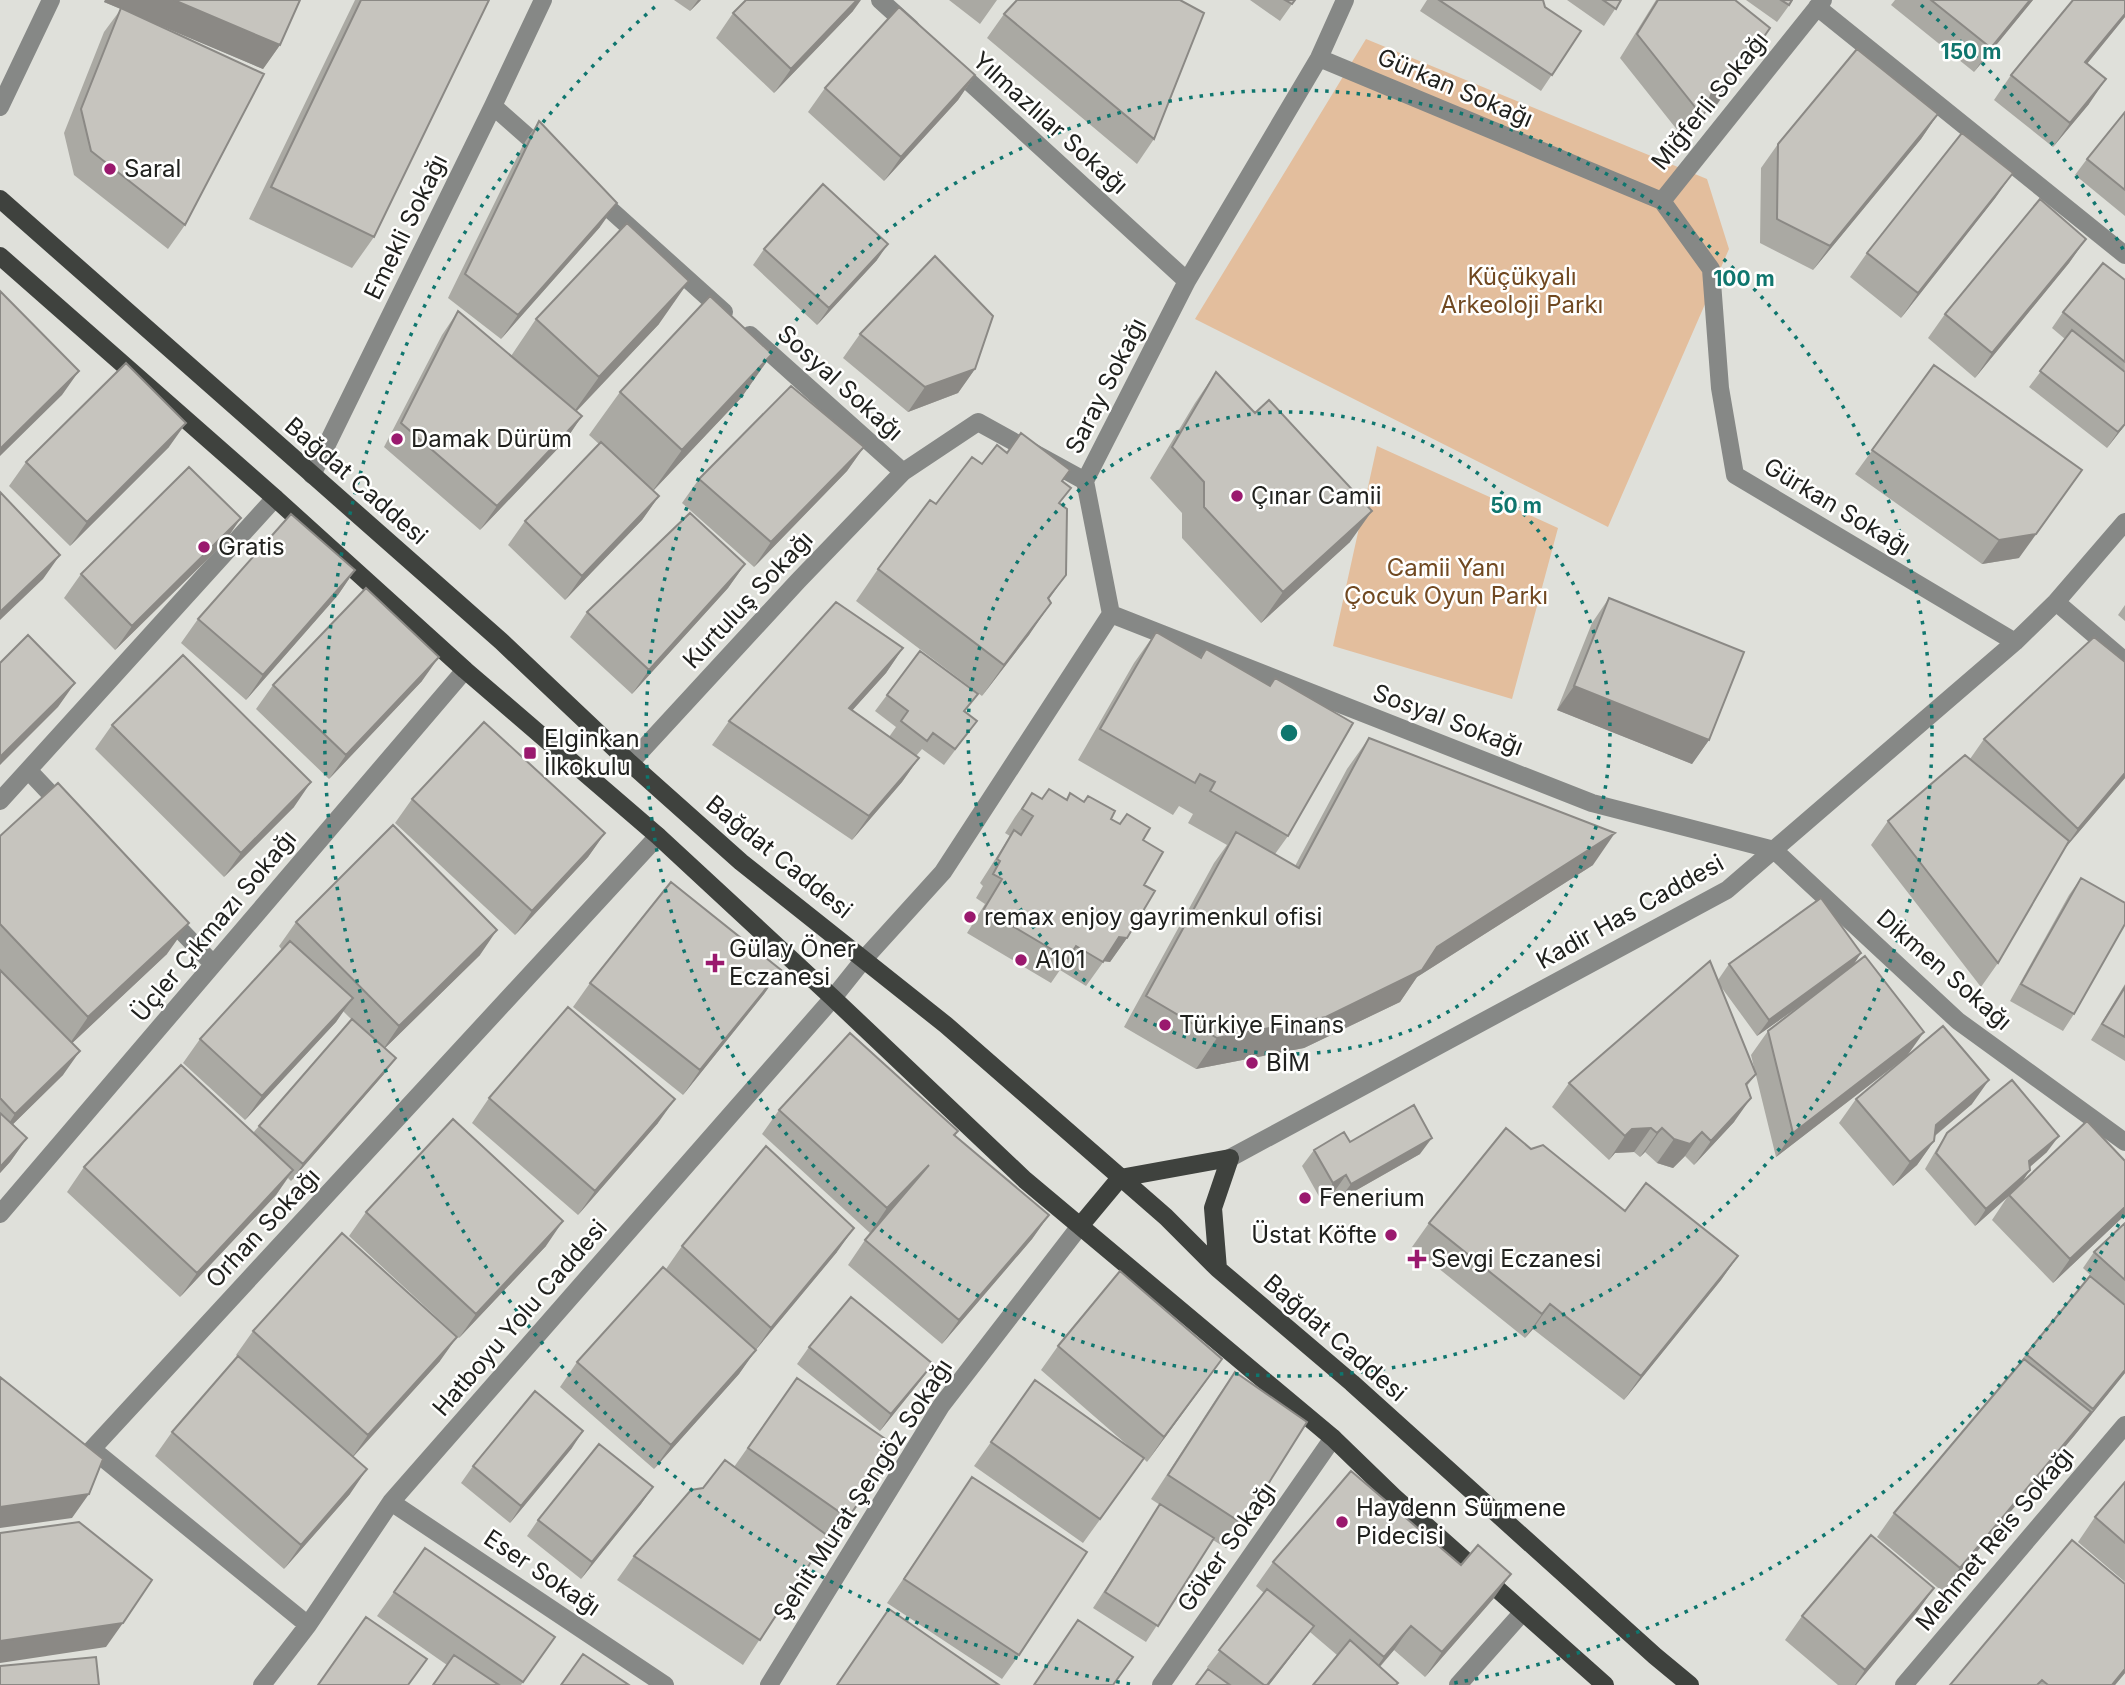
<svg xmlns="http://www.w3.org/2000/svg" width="2125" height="1685" font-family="Inter,sans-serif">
<rect width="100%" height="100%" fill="#dfe0da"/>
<path fill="#e3be9d" d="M1366,39L1707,179L1729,249L1608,527L1195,319Z
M1377,446L1558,528L1512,699L1333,646Z"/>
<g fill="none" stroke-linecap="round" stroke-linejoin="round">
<path stroke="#868886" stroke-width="18" d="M880,0L911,28
M1817,7L2125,255
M1319,58L1662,201L1711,269L1720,388L1735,475L2015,642
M952,66L1187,281
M493,106L544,151
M0,107L51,0
M594,195L724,312
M1662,201L1823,0
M750,335L903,472L978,422L1085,481
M312,475L493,106L543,0
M2056,602L2125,661
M1111,614L1592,803L1774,850L1958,1021L2125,1142
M630,763L798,581L903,472
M28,770L64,808
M0,801L275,498
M168,917L213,964
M1230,1158L1727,890L2015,642L2056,602L2125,522
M0,1214L465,670
M391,1502L665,1685
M308,1625L92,1449L658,836
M262,1685L308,1625L391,1502L833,998L865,958L943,872L1111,614L1085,481L1187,281L1319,58L1345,0
M769,1685L941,1406L1080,1226
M1161,1685L1333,1438
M1458,1685L1522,1613
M1904,1685L2125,1425"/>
<path stroke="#3f423e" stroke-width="18" d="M0,199L501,641L630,763L741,862L946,1025L1166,1217L1218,1269L1352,1383L1655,1656L1690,1685
M0,256L275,498L465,670L658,836L833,998L1025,1180L1333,1438L1394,1497L1605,1685
M1080,1226L1120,1178L1230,1158L1213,1208L1218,1269"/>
</g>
<path fill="#aaa9a3" d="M105,0H300L280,45L263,69L146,19L185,225L168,249L74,175L64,133L104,32L121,9L104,2Z
M355,0H489L374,237L352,268L249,219Z
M674,0H701L690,11Z
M949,0H997L980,24Z
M1250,0H1295L1280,21Z
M1427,0H1543L1545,7L1581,31L1541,91L1420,11Z
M1567,0H1621L1604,26Z
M1656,0H1735L1712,112L1705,111L1703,117L1686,141L1620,58Z
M1746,0H1793L1777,22Z
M1895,0H2033L1974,72L1891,5Z
M2125,0V17L2087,64L2089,104L2053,147L1994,100L2011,75Z
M853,11L774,93L716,38L733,13Z
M1004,14L1154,139L1137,164L987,38Z
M975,75L958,100L884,181L808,112L825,88Z
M2125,112V216L2075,175L2087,159Z
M1938,114L1921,139L1813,270L1760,243L1761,168L1778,144Z
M539,121L600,227L501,339L448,298L523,145Z
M1996,197L1901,318L1850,277L1867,253Z
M2086,239L2069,263L1975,378L1928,338L1945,314Z
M764,249L877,260L817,325L753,265Z
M2125,280V425L2107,448L2029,387L2065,339L2052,328L2063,312Z
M458,311L511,356L536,319L659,324L576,412L582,416L565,441L480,530L384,447L442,335Z
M860,334L975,369L958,393L908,412L843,358Z
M772,354L741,398L653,491L659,496L642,520L565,600L508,545L525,521L599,444L589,435L620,392Z
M1934,365L2019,558L1982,564L1855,474Z
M1216,372L1255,413L1350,542L1261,623L1182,538V513L1150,478L1195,403Z
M169,447L70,546L9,486L26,462Z
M864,447L847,471L754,567L682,503L699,479Z
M1007,453L1062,481L1060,503L1049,600L1029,635L982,696L856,601L878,569L936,504L982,464Z
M224,543L115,650L64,598L81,574Z
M745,564L728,588L632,694L570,637L587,612Z
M355,570L338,595L246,700L181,643L198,619Z
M1609,598L1709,740L1692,764L1557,710L1592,623Z
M2125,605V621L2118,615Z
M1156,632L1200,657L1206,649L1288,836L1275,854L1295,866L1347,769L1369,738L1593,865L1417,977L1400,1002L1304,1048L1196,1069L1124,1027L1214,863L1227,845L1188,823L1193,814L1179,806L1173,815L1078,760L1134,663Z
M903,648L886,673L852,710L889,737L896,727L875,711L887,695L965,712V737L944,765L922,749L916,756L919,758L902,782L852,840L712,745L729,721Z
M2125,662V778L2064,849L1998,963L1981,987L1871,845L1888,821L1970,759L1984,739Z
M422,681L329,779L256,709L273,685Z
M112,725L294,807L224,877L95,749Z
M1049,789L1066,799L1070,793L1119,824L1127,814L1143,840L1144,885L1127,938L1110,962L1104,961L1086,986L1060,970L1051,983L967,933L985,904L976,898L983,886L980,883L1010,836L1005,833L1015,817L1032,793L1042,799Z
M412,799L605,833L588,857L515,935L395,823Z
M0,836L167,954L72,1043L63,1075L13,1124L27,1138L10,1162L0,1173Z
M2081,878L2074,1014L2063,1031L2010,1001L2069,895Z
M296,922L480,955L385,1048L384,1074L291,1181L288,1178L276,1195L180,1297L67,1192L84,1167L253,1133L259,1126L352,1020L343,1011L336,1022L245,1120L183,1063L200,1039L282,950L279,946Z
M1861,953L1853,965L1908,1056L1972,1104L1935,1136L1934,1141L1917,1165L1893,1186L1839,1123L1856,1099L1906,1057L1776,1157L1751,1055L1768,1031L1811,998L1757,1036L1719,984L1756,1074L1747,1086L1734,1122L1694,1165L1685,1156L1673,1168L1657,1163L1645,1152L1640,1157L1634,1152L1615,1153L1609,1160L1552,1107L1569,1083L1718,980L1729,964Z
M781,970L764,994L683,1095L573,1007L590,983Z
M2125,984V1061L2091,1040Z
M489,1098L658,1123L578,1215L472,1123Z
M779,1110L958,1131L955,1136L1049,1215L1032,1239L942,1344L848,1265L865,1240L883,1219L870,1233L762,1134Z
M1947,1133L2047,1152L2030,1167L2021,1184L2125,1161V1215L2053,1283L1992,1220L2008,1196L1975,1226L1925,1169L1936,1150Z
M1350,1142L1420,1154L1339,1200L1334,1192L1321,1200L1302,1166L1314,1150Z
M1531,1149L1625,1211L1738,1256L1721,1280L1624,1400L1533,1329L1525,1338L1412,1247L1429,1223Z
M366,1212L546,1246L459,1338L349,1236Z
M2125,1223V1373L2074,1436L1943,1592L1877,1537L1894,1513L2018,1366L2026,1354L2103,1287L2083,1268L2094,1252Z
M682,1246L837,1252L754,1352L739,1374L654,1469L560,1387L577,1362L666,1269Z
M253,1331L440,1361L353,1457L350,1494L284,1569L155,1456L172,1432L238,1357L236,1355Z
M1058,1346L1222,1359L1147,1462L1144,1459L1083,1543L974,1466L1035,1380L1133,1450L1041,1370Z
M809,1347L921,1380L880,1431L797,1364Z
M1235,1372L1243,1524L1226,1548L1213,1540L1146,1642L1093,1608L1160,1505L1151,1499L1218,1396Z
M797,1378L897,1447L832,1542L826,1538L743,1665L617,1580L634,1556L703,1488L734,1467Z
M572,1448L510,1523L461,1483L473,1466Z
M972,1477L1019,1655L1002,1679L887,1603Z
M2125,1482V1582L2078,1542L2095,1517Z
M653,1487L641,1504L581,1579L527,1536L538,1520Z
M425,1548L555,1637L521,1685H433L447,1665L377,1616Z
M1273,1562L1494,1598L1425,1677L1394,1650L1380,1667L1337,1655L1310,1632L1269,1685H1231L1207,1667L1264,1593L1256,1586Z
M2125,1584V1673L2115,1685H1950Z
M1934,1588L1917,1612L1856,1685H1838L1785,1640L1802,1616Z"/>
<path fill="#8b8985" d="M105,0H174L280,45L263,69L104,2Z
M698,0H701L690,11Z
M857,0H861L853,11L774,93L791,69Z
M2030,0H2033L1974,72L1991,48Z
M2125,14V17L2068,87L2085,62Z
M975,75L958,100L884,181L901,157Z
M2106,79L2089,104L2053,147L2070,123Z
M1714,87H1729L1712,112L1697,111Z
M1938,114L1921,139L1813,270L1830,246Z
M2013,173L1996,197L1901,318L1918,293Z
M617,203L600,227L501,339L518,315Z
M2086,239L2069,263L1975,378L1992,353Z
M888,244L877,260L817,325L829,308Z
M689,281L659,324L568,420L599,377Z
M772,354L741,398L651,493L682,450Z
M975,369L958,393L908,412L925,387Z
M79,371L62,395L0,456V449Z
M582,416L565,441L480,530L497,506Z
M186,423L169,447L70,546L87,522Z
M2125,424V425L2107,448L2118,432Z
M864,447L847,471L754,567L771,542Z
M2065,494L2019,558L1982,564L1999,540Z
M659,496L642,520L565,600L582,576Z
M1372,511L1350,542L1261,623L1283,592Z
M241,518L224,543L115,650L132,626Z
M60,555L43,579L0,620V612Z
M745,564L728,588L632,694L649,670Z
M355,570L338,595L246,700L263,675Z
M1066,575L1044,606L1048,598Z
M1051,603L1029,635L982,696L1004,665Z
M903,648L886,673L832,733L849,708Z
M439,657L422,681L329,779L346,755Z
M75,683L58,707L0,765V757Z
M1574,686L1709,740L1692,764L1557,710Z
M919,758L902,782L852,840L869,816Z
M2125,773V778L2061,853L2078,829Z
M311,782L294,807L224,877L241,853Z
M605,833L588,857L515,935L532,911Z
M1615,833L1593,865L1417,977L1400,1002L1304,1048L1196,1069L1217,1038L1437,947Z
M189,923L167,954L66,1049L88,1017Z
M497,930L480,955L382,1051L399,1026Z
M1119,937L1127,938L1110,962L1102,961Z
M1861,953L1850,970L1757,1036L1769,1020Z
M781,970L764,994L683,1095L700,1070Z
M353,998L336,1022L245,1120L262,1096Z
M1924,1032L1907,1056L1776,1157L1793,1133Z
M80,1051L63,1075L0,1137L15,1114Z
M396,1058L384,1074L291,1181L303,1164Z
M1989,1080L1972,1104L1919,1149L1936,1125Z
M1751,1098L1734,1122L1694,1165L1711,1141Z
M675,1099L658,1123L578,1215L595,1191Z
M1651,1128L1634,1152L1615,1153L1609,1160L1625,1136L1632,1129Z
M1662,1128L1645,1152L1640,1157L1657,1133Z
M1702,1132L1685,1156L1673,1168L1657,1163L1674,1139Z
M2059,1136L2047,1152L2017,1178L2029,1161Z
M27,1138L10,1162L0,1173V1167Z
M1432,1138L1420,1154L1339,1200L1351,1184Z
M1934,1141L1917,1165L1893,1186L1910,1162Z
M929,1165L912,1189L870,1233L887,1208Z
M293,1170L276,1195L180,1297L197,1273Z
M2030,1170L2019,1187L1975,1226L1986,1209Z
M1346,1175L1334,1192L1321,1200L1333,1183Z
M2125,1207V1215L2053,1283L2070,1259Z
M1049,1215L1032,1239L942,1344L959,1320Z
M563,1221L546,1246L459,1338L476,1314Z
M854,1228L837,1252L754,1352L771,1328Z
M1738,1256L1721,1280L1624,1400L1641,1376Z
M1550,1304L1533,1329L1525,1338L1542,1314Z
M457,1337L440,1361L351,1459L368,1435Z
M756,1350L739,1374L654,1469L671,1445Z
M1222,1359L1205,1383L1147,1462L1164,1437Z
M933,1364L921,1380L880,1431L891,1414Z
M2125,1370V1373L2074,1436L1943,1592L1960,1568L2090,1414Z
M583,1431L572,1448L510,1523L521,1506Z
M367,1469L350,1494L284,1569L301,1545Z
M653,1487L641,1504L581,1579L592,1562Z
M89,1494L72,1518L0,1528V1507Z
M1511,1574L1494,1598L1425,1677L1442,1652Z
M1934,1588L1917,1612L1856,1685H1855L1865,1670Z
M123,1623L106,1647L0,1663V1641Z
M1314,1626L1302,1642L1269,1685H1267Z
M1411,1626L1394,1650L1367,1681L1384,1657Z
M2125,1669V1673L2115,1685H2112Z"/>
<path fill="#c6c4be" stroke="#8b8985" stroke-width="2" d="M174,0H300L280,45Z
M361,0H489L374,237L271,187Z
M746,0H857L791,69L733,13Z
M1017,0H1180L1204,13L1154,139L1004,14Z
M1285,0H1295L1292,4Z
M1439,0H1543L1545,7L1581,31L1552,75Z
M1603,0H1621L1616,9Z
M1658,0H1735L1770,28L1729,87H1714L1703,117L1637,34Z
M1781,0H1792L1789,5Z
M1931,0H2030L1991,48Z
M2073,0H2125V14L2085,62L2106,79L2070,123L2011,75Z
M899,7L975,75L901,157L825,88Z
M121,8L264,74L185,225L91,151L81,109Z
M1857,49L1938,114L1830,246L1777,219L1778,144Z
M2125,112V190L2087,159Z
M539,121L617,203L518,315L465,274Z
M1962,133L2013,173L1918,293L1867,253Z
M823,184L888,244L829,308L764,249Z
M2040,199L2086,239L1992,353L1945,314Z
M627,223L689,281L599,377L536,319Z
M935,256L993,316L975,369L925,387L860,334Z
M2103,263L2125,280V362L2063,312Z
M0,291L79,371L0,449Z
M710,296L772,354L682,450L620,392Z
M458,311L582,416L497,506L401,423Z
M2072,330L2125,372V424L2118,432L2040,371Z
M126,363L186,423L87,522L26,462Z
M1934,365L2082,470L2036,534L1999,540L1872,450Z
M1216,372L1255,413L1269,400L1372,511L1283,592L1204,507V482L1172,447Z
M791,386L864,447L771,542L699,479Z
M1021,433L1070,470L1062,481L1071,488L1059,503L1067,509L1066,575L1048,598L1051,603L1004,665L878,569L930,500L936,504L972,457L982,464L997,445L1007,453Z
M601,442L659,496L582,576L525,521Z
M189,467L241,518L132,626L81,574Z
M0,492L60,555L0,612Z
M690,513L745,564L649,670L587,612Z
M291,514L355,570L263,675L198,619Z
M366,588L439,657L346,755L273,685Z
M1609,598L1744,652L1709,740L1574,686Z
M836,602L903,648L849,708L919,758L869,816L729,721Z
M1156,632L1201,658L1206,649L1270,686L1275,678L1353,723L1288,836L1210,791L1215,782L1200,774L1195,783L1100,729Z
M28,635L75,683L0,757V663Z
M2094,637L2125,662V773L2078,829L1984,739Z
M920,651L978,694L964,711L977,721L955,749L933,733L927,741L901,721L908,711L887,695Z
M183,655L311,782L241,853L112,725Z
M484,722L605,833L532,911L412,799Z
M1369,738L1615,833L1437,947L1422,970L1326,1017L1217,1038L1146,996L1236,832L1299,868Z
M1965,755L2069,841L1998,963L1888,821Z
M58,783L189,923L88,1017L0,924V836Z
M1049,789L1067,800L1070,793L1084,802L1088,796L1115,811L1111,819L1120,824L1127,814L1150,828L1143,840L1163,852L1144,885L1155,891L1127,938L1119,937L1103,962L1076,946L1068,959L984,909L1002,879L993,874L1000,861L997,859L1014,830L1021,835L1033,816L1022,809L1032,793L1042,799Z
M393,825L497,930L399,1026L296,922Z
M2081,878L2125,903V924L2074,1014L2021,984Z
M671,882L781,970L700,1070L590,983Z
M1821,898L1861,953L1769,1020L1729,964Z
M290,941L353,998L262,1096L200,1039Z
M1865,956L1924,1032L1793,1133L1768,1031Z
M1710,961L1756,1074L1746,1084L1751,1098L1711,1141L1702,1132L1690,1144L1674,1139L1662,1128L1657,1133L1651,1128L1632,1129L1625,1136L1569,1083Z
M0,970L80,1051L15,1114L0,1098Z
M2125,987V1037L2102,1024Z
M568,1007L675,1099L595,1191L489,1098Z
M352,1019L396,1058L303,1164L259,1126Z
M1943,1026L1989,1080L1936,1125L1934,1141L1910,1162L1856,1099Z
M850,1033L958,1131L954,1135L1049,1215L959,1320L865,1240L929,1165L887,1208L779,1110Z
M181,1065L293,1170L197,1273L84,1167Z
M2012,1080L2059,1136L2029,1161L2030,1170L1986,1209L1936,1153L1947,1133Z
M1414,1105L1432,1138L1351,1184L1346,1175L1333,1183L1314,1150L1344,1132L1350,1142Z
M0,1113L27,1138L0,1167Z
M453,1119L563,1221L476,1314L366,1212Z
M2087,1121L2125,1161V1207L2070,1259L2009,1195Z
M1506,1128L1531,1149L1543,1145L1625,1211L1646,1183L1738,1256L1641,1376L1550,1304L1542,1314L1429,1223Z
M766,1146L854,1228L771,1328L682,1246Z
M2125,1223V1280L2094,1252Z
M342,1233L457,1337L368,1435L253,1331Z
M663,1267L756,1350L671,1445L577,1362Z
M1120,1271L1222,1359L1164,1437L1058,1346Z
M2090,1276L2125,1305V1370L2093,1409L2026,1354Z
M851,1297L933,1364L891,1414L809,1347Z
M238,1356L367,1469L301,1545L172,1432Z
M2024,1359L2091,1412L1960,1568L1894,1513Z
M1235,1372L1307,1422L1243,1524L1168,1475Z
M0,1377L103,1459L89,1494L0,1507Z
M797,1378L897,1447L848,1518L748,1448Z
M1035,1380L1144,1458L1100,1519L991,1442Z
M535,1391L583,1431L521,1506L473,1466Z
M599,1444L653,1487L592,1562L538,1520Z
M725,1460L828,1536L760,1640L634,1556L691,1490L703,1488Z
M1351,1471L1461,1565L1478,1545L1511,1574L1442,1652L1411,1626L1384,1657L1273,1562Z
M972,1477L1087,1552L1019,1655L904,1579Z
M2125,1482V1543L2095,1517Z
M1160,1504L1214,1538L1158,1626L1105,1592Z
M79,1522L152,1580L123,1623L0,1641V1533Z
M1871,1535L1934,1588L1865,1670L1802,1616Z
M2072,1540L2125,1584V1669L2112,1685H2048L2042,1680L2037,1685H1950Z
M425,1548L555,1637L523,1682L394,1592Z
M1267,1589L1314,1626L1267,1685H1264L1219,1650Z
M889,1609L999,1685H837Z
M366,1617L427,1659L408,1685H318Z
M1078,1620L1133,1657L1113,1685H1034Z
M1350,1640L1398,1683L1396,1685H1313Z
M583,1654L629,1685H561Z
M454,1655L499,1685H433Z
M96,1657L99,1685H0V1666Z
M1208,1669L1230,1685H1196Z"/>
<g fill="none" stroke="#0f766e" stroke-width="3.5" stroke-dasharray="3.5 7">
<circle cx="1289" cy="733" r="321"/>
<circle cx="1289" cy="733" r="643"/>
<path d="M2124 1215A964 964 0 0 1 1448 1684M1130 1684A964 964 0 0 1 657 5M1921 5A964 964 0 0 1 2124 251"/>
</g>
<g fill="#9a196e" stroke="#fffffe" stroke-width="2.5">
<circle cx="110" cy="169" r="7"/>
<circle cx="397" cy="439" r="7"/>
<circle cx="1237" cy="496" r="7"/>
<circle cx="204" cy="547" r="7"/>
<rect x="523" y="746" width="14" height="14" rx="3.5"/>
<circle cx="970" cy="917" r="7"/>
<circle cx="1021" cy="960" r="7"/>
<path d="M711.5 952.5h7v7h7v7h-7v7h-7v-7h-7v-7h7z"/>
<circle cx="1165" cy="1025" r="7"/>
<circle cx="1252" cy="1063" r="7"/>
<circle cx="1305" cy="1198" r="7"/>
<circle cx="1391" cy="1235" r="7"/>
<path d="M1413.5 1248.5h7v7h7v7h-7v7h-7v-7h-7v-7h7z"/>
<circle cx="1342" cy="1522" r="7"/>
</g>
<g text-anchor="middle" stroke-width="5" stroke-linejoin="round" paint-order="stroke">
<g font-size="24" fill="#20211e" stroke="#fffffe">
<text transform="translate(1455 88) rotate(23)" y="8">Gürkan Sokağı</text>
<text transform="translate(1710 101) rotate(-51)" y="8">Miğferli Sokağı</text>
<text transform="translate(1050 123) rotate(42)" y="8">Yılmazlılar Sokağı</text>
<text transform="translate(406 227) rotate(-64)" y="8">Emekli Sokağı</text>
<text transform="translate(840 383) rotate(42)" y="8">Sosyal Sokağı</text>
<text transform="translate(1106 386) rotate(-63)" y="8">Saray Sokağı</text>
<text transform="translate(356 481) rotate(41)" y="8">Bağdat Caddesi</text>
<text transform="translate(1837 507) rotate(31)" y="8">Gürkan Sokağı</text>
<text transform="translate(748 600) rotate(-47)" y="8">Kurtuluş Sokağı</text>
<text transform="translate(1448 720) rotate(21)" y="8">Sosyal Sokağı</text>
<text transform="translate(779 857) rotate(39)" y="8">Bağdat Caddesi</text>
<text transform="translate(1630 912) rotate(-29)" y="8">Kadir Has Caddesi</text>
<text transform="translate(214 926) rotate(-50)" y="8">Üçler Çıkmazı Sokağı</text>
<text transform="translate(1944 970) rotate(41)" y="8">Dikmen Sokağı</text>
<text transform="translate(263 1228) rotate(-47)" y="8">Orhan Sokağı</text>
<text transform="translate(520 1318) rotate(-49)" y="8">Hatboyu Yolu Caddesi</text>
<text transform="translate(1335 1338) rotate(41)" y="8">Bağdat Caddesi</text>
<text transform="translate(863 1490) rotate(-57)" y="8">Şehit Murat Şengöz Sokağı</text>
<text transform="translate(1995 1539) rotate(-50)" y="8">Mehmet Reis Sokağı</text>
<text transform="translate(1227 1547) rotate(-55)" y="8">Göker Sokağı</text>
<text transform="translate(542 1573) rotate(34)" y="8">Eser Sokağı</text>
</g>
<g font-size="24" fill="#20211e" stroke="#fffffe" text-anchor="start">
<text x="124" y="177">Saral</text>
<text x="411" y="447">Damak Dürüm</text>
<text x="1251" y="504">Çınar Camii</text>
<text x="218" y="555">Gratis</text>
<text x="544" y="747">Elginkan<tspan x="544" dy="28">İlkokulu</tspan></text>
<text x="984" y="925">remax enjoy gayrimenkul ofisi</text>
<text x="729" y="957">Gülay Öner<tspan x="729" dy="28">Eczanesi</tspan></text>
<text x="1035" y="968">A101</text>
<text x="1179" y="1033">Türkiye Finans</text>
<text x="1266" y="1071">BİM</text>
<text x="1319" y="1206">Fenerium</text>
<text x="1377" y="1243" text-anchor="end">Üstat Köfte</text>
<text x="1431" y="1267">Sevgi Eczanesi</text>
<text x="1356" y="1516">Haydenn Sürmene<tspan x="1356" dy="28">Pidecisi</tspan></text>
</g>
<g font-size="24" fill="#704820" stroke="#fffffe">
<text x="1522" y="285">Küçükyalı<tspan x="1522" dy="28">Arkeoloji Parkı</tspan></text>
<text x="1446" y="576">Camii Yanı<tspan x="1446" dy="28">Çocuk Oyun Parkı</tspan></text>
</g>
</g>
<circle cx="1289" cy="733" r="10" fill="#0f766e" stroke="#fffffe" stroke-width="3.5"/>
<g font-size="21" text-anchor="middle" font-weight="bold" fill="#0f766e" stroke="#fffffe" stroke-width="5" stroke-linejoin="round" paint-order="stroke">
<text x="1971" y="59">150 m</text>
<text x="1744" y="286">100 m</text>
<text x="1516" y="513">50 m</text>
</g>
</svg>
